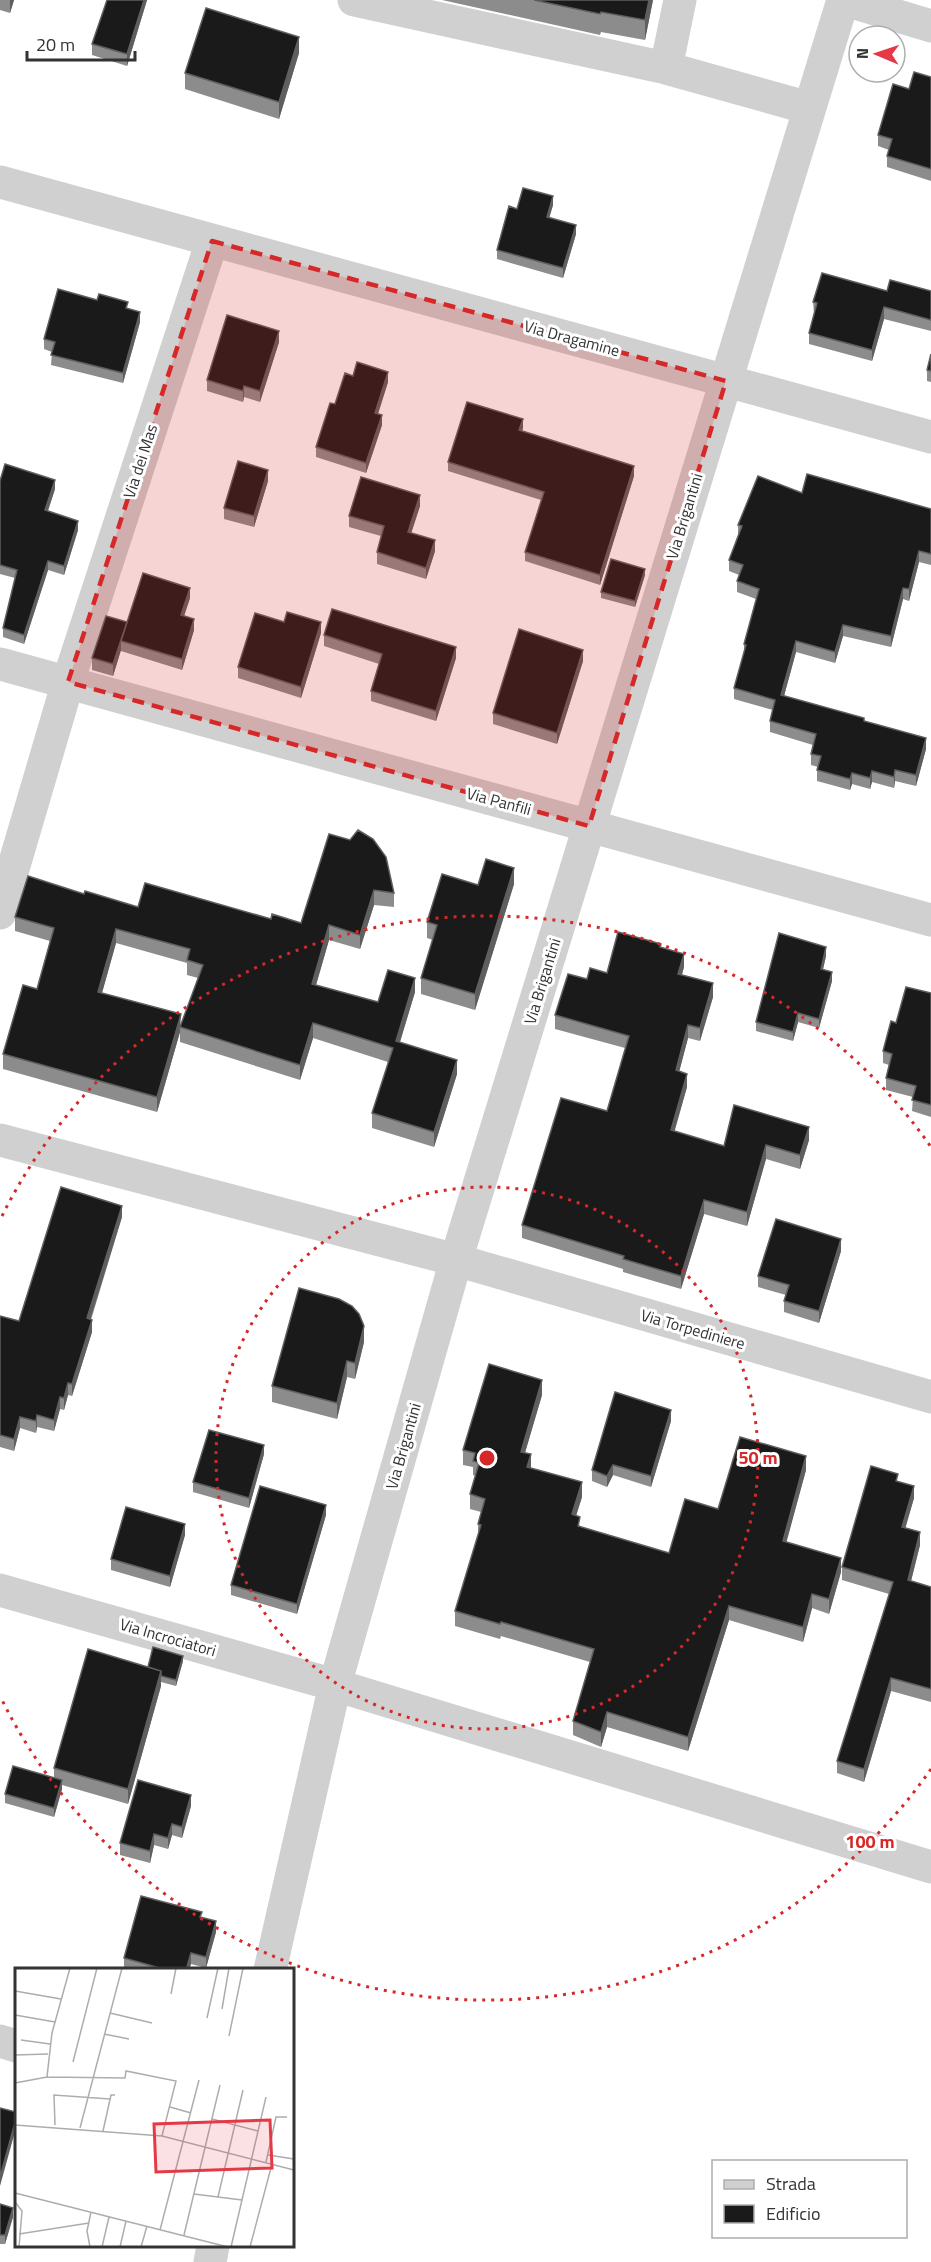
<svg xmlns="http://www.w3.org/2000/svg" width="931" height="2262" font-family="'Titillium Web',sans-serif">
<rect width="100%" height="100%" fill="#fff"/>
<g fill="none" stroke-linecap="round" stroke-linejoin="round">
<path stroke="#d0d0d0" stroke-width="33" d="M354,0L666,68L809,108
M845,0L931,26
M666,68L680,0
M0,182L931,437
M0,664L931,920
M0,913L68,682L212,241
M0,1140L456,1260L931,1397
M0,1590L335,1685L931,1867
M270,1970L335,1685L456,1260L843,0
M0,2041L16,2046
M210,2262L213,2246"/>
</g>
<path fill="#8c8c8c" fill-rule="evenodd" d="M0,0H14L10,13L0,10Z
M107,0H147L127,66L92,55V44Z
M442,0H653L645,40L601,32L600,35Z
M299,53L279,119L185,89V73Z
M931,77V181L887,167V156L889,150L878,146V135L909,89Z
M553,205L549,217L576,234L563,278L497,259V250L517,209Z
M887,291H931V331L884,319L872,361L809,344V333L814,313L813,302Z
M128,308L140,322L123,383L51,365L52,352L44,349V339Z
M279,342L260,402L244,397L243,402L207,391V380Z
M931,354V382L927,381V370Z
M353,376L388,382L378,414L382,425L366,473L316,457V447L335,404Z
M523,428L522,431L634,476L600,585L525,561V552L541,500L448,471V462Z
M0,481L55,489L48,511L78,530L64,575L48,570L24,644L3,637V628L15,578L0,574Z
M268,481L254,527L224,519V508Z
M802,493L931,509V565L919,562L909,601L903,599L891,647L843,636L835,663L796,652L784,696L864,721L926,749L916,786L895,781L894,788L872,782L870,789L852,784L850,790L817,781V770L818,767L811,765V754L813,745L770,732V721L773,710L734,699V688L744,654V644L756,599L737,592V581L739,575L729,571V560L738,535V525Z
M420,506L411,533L435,551L426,579L377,564V552L381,536L349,527V516Z
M645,575L635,607L601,598V592Z
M190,598L184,616L194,630L182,670L121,651V650L113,676L92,670V658L127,622Z
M321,633L301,698L238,678V667Z
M324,635L456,658L436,721L371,701V691L379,664L324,646Z
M583,661L557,744L493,724V713Z
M329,834L394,893V907L374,905L360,949L329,940L316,985L378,1002L415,992L400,1042L457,1074L434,1147L372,1128V1113L388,1062L313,1038L300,1080L180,1042V1032L157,1112L3,1069V1054L37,989L50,941L15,931V917L84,894L138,907L271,919L301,923ZM116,943L187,963V975L198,978L181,1025L102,993Z
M514,884L475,1010L421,994V978L433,940L427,938V922L478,885Z
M661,947L684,967L682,975L713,997L700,1041L688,1038L679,1071L687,1087L674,1131L724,1146L809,1140L800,1169L766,1159L747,1226L704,1214L681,1289L623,1272V1269L522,1238V1225L607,1111L625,1048L555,1029V1015L587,979L607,973Z
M826,956L823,969L832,981L819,1028L798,1022L793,1041L756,1031V1022Z
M931,993V1117L912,1111L913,1097L886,1090V1078L889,1065L883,1063V1051L896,1023Z
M122,1217L91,1320L92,1332L72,1396L68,1395L64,1410L60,1409L54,1431L37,1427L36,1433L20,1428L14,1451L0,1447V1316L19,1321Z
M841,1251L819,1323L784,1312V1301L786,1295L758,1287V1276Z
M364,1342L355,1379L347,1377L337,1419L272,1402V1386Z
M542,1395L525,1453L531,1468L582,1497L576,1515L580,1527L669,1553L718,1509L806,1470L786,1542L841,1572L829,1614L812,1608L803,1642L729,1620L688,1751L607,1727L601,1747L573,1735V1721L590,1662L501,1636L500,1639L455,1626V1611L478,1535V1524L481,1512L470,1509V1494L476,1476L473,1475V1467L463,1465V1450Z
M671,1421L651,1487L613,1475L607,1487L592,1481V1470Z
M264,1454L249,1508L193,1492V1482Z
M898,1481L914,1498L905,1528L920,1545L911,1581L931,1587V1702L891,1691L864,1782L837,1773V1761L889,1594L842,1580V1567Z
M326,1515L297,1614L231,1595V1585Z
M185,1535L170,1587L111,1570V1559Z
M183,1661L176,1686L161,1682V1686L128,1804L62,1785V1789L54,1817L5,1803V1794L54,1778V1768L148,1667Z
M191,1806L182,1838L172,1835L168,1849L154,1845L150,1863L120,1855V1843Z
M216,1932L206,1968L191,1964L189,1970H128L124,1968V1958Z
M0,2204L13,2217L5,2244H0Z"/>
<path fill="#5f5f5f" d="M10,0H14L10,13Z
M144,0H147L127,66V54Z
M649,0H653L645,40V20Z
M299,37V53L279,119V102Z
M553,196V205L547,226V217Z
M576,225V234L563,278V268Z
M884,307V319L872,361V350Z
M140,312V322L123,383V373Z
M279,331V342L260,402V391Z
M388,372V382L375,423V413Z
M244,386V397L243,402V391Z
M382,415V425L366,473V463Z
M523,419V428L519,439V430Z
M634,466V476L600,585V575Z
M268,470V481L254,527V516Z
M55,480V489L45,519V510Z
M420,495V506L408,543V532Z
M78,521V530L64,575V566Z
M435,540V551L426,579V568Z
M919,551V562L909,601V589Z
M48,561V570L24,644V635Z
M645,569V575L635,607V601Z
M190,588V598L181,625V615Z
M903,588V599L891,647V636Z
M194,619V630L182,670V659Z
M127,622L121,641V650L113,676V664Z
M321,622V633L301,698V687Z
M843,625V636L835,663V652Z
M796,641V652L781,707V695Z
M456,647V658L436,721V711Z
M583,650V661L557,744V733Z
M926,738V749L916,786V775Z
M895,770V781L894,788V777Z
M872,771V782L870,789V778Z
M852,773V784L850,790V779Z
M514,868V884L475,1010V994Z
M374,890V905L360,949V935Z
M329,925V940L312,999V984Z
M116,929V943L98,1007V992Z
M826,947V956L821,978V969Z
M684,954V967L678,988V974Z
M832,972V981L819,1028V1019Z
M415,978V992L396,1055V1041Z
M713,983V997L700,1041V1028Z
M798,1013V1022L793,1041V1032Z
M181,1014L180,1032L157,1112V1097Z
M313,1023V1038L300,1080V1065Z
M688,1025V1038L676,1084V1070Z
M457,1060V1074L434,1147V1132Z
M687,1074V1087L671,1144V1130Z
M809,1127V1140L800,1169V1155Z
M766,1145V1159L747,1226V1212Z
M704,1200V1214L681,1289V1276Z
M122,1206V1217L87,1330V1318Z
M841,1239V1251L819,1323V1311Z
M92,1320V1332L72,1396V1384Z
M364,1326V1342L355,1379V1363Z
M347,1361V1377L337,1419V1403Z
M542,1380V1395L521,1466V1452Z
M68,1383V1395L64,1410V1398Z
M60,1397V1409L54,1431V1420Z
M671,1410V1421L651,1487V1476Z
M37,1415V1427L36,1433V1421Z
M20,1417V1428L14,1451V1439Z
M264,1445V1454L249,1508V1498Z
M531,1454V1469L527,1467Z
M806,1456V1470L783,1555V1541Z
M613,1465V1475L607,1487V1476Z
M582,1482V1497L572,1529V1514Z
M914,1486V1498L902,1540V1527Z
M326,1505V1515L297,1614V1604Z
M185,1524V1535L170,1587V1576Z
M920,1532V1545L908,1593V1580Z
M841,1558V1572L829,1614V1599Z
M812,1594V1608L803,1642V1627Z
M729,1606V1620L688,1751V1737Z
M183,1656V1661L176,1686V1680Z
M161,1671V1686L128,1804V1789Z
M891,1678V1691L864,1782V1769Z
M607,1712V1727L601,1747V1732Z
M62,1780V1789L54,1817V1808Z
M191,1795V1806L182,1838V1827Z
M172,1824V1835L168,1849V1838Z
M154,1834V1845L150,1863V1851Z
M216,1921V1932L206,1968V1957Z
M191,1953V1964L189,1970H186Z
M16,2119V2128L0,2186V2177Z
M13,2208V2217L5,2244V2235Z"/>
<path fill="#1a1a1a" stroke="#5f5f5f" stroke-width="1.5" d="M107,0H144L127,54L92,44Z
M534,0H649L645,20L601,12L600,14Z
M206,8L299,37L279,102L185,73Z
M914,72L931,77V169L887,156L892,139L878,135L893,84L909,89Z
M523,188L553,196L547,217L576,225L563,268L497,250L509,206L517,209Z
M822,273L887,291L890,280L931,291V320L884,307L872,350L809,333L817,303L813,302Z
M58,289L97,300L99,294L128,302L126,308L140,312L123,373L51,355L55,342L44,339Z
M227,315L279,331L260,391L244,386L243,391L207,380Z
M931,354V371L927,370Z
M357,362L388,372L375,413L382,415L366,463L316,447L330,403L335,404L345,373L353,376Z
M467,402L523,419L519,430L634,466L600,575L525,552L544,492L448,462Z
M238,461L268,470L254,516L224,508Z
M5,464L55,480L45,510L78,521L64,566L48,561L24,635L3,628L17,570L0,565V481Z
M807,474L931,509V554L919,551L909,589L903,588L891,636L843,625L835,652L796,641L781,695L864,718V721L926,738L916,775L895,770L894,777L872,771L870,778L852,773L850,779L817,770L821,756L811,754L816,734L770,721L775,700L734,688L746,645L744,644L759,589L737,581L743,565L729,560L742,526L738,525L758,476L802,493Z
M361,477L420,495L408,532L435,540L426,568L377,552L384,526L349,516Z
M611,559L645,569L635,601L601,592Z
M143,573L190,588L181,615L194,619L182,659L121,641Z
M332,609L456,647L436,711L371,691L382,654L324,635Z
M287,612L321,622L301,687L238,667L255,613L284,622Z
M106,616L127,622L113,664L92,658Z
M519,629L583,650L557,733L493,713Z
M358,830L373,839L386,857L394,893L374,890L360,935L329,925L312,984L378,1002L388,970L415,978L396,1041L457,1060L434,1132L372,1113L393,1048L313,1023L300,1065L180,1027L203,965L187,960L190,949L116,929L98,992L181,1014L157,1097L3,1054L23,985L37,989L54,928L15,917L28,876L84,894L85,891L138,907L145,883L271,919L272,914L301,923L329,834L350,840Z
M486,859L514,868L475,994L421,978L437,925L427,922L442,874L478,885Z
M618,932L661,944L660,947L684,954L678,974L713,983L700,1028L688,1025L676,1070L687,1074L671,1130L724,1146L734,1105L809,1127L800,1155L766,1145L747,1212L704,1200L681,1276L623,1259L624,1256L522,1225L561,1098L607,1111L629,1036L555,1015L568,974L587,979L590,968L607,973Z
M779,933L826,947L821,969L832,972L819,1019L798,1013L793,1032L756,1022Z
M906,987L931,993V1105L912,1100L916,1086L886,1078L892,1054L883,1051L891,1021L896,1023Z
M61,1187L122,1206L87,1318L92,1320L72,1384L68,1383L64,1398L60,1397L54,1420L37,1415L36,1421L20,1417L14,1439L0,1435V1316L19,1321Z
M776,1219L841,1239L819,1311L784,1301L789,1285L758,1276Z
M299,1288L339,1299L352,1306L359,1314L364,1326L355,1363L347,1361L337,1403L272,1386Z
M489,1364L542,1380L521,1452L531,1454L527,1467L582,1482L572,1514L580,1517L578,1526L669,1553L685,1499L718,1509L740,1437L806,1456L783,1541L841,1558L829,1599L812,1594L803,1627L729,1606L688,1737L607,1712L601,1732L573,1721L594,1649L501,1622L500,1624L455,1611L481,1525L478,1524L485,1499L470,1494L479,1463L473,1461L475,1453L463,1450Z
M615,1392L671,1410L651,1476L613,1465L607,1476L592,1470Z
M209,1430L264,1445L249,1498L193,1482Z
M871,1466L898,1474L896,1481L914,1486L902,1527L920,1532L908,1580L931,1587V1689L891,1678L864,1769L837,1761L893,1582L842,1567Z
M260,1486L326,1505L297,1604L231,1585Z
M126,1507L185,1524L170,1576L111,1559Z
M153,1647L183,1656L176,1680L161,1676V1671L148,1667Z
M88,1649L161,1671L128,1789L54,1768Z
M13,1766L62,1780L54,1808L5,1794Z
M138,1780L191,1795L182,1827L172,1824L168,1838L154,1834L150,1851L120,1843Z
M141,1896L202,1912L200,1917L216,1921L206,1957L191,1953L186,1970H167L124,1958Z
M0,2108L16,2112V2119L0,2177Z
M0,2204L13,2208L5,2235H0Z"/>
<path fill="#d62828" fill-opacity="0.2" stroke="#d62828" stroke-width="4.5" stroke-dasharray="12 8" stroke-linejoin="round" d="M212,241L726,381L589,826L68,682Z"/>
<g fill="none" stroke="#d62828" stroke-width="3" stroke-dasharray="3 6">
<circle cx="487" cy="1458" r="271"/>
<path d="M931 1769A542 542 0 0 1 2 1700M2 1216A542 542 0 0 1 931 1147"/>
</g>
<g text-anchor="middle" stroke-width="6" stroke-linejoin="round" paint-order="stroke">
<g font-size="16" fill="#333" stroke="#fff">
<text transform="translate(572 338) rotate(15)" y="6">Via Dragamine</text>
<text transform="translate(140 461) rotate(-72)" y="6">Via dei Mas</text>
<text transform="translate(684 516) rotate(-73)" y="6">Via Brigantini</text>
<text transform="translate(499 801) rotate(15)" y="6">Via Panfili</text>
<text transform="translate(542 981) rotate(-73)" y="6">Via Brigantini</text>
<text transform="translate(693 1329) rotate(16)" y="6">Via Torpediniere</text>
<text transform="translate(403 1446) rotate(-74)" y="6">Via Brigantini</text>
<text transform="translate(168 1637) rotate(16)" y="6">Via Incrociatori</text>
</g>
</g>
<g transform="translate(15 1968)">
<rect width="279" height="279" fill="#fff"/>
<path fill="none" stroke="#adadad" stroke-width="1.5" d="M0,23L46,31M156,26L161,0M207,41L214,0M95,45L137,55M0,47L40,54M192,50L203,0M89,66L114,71M214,68L228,0M6,72L35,76M0,87L33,86M58,94L82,0M32,109L37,65L55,0M0,115L32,109L110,110L111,103L161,113L147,168M155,139L176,145M197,151L243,163M0,157L147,168L279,202M40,157L39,127L95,131M65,160L107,0M88,163L96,127H100M253,187L279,191M251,194L261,149H272M0,225L213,279M179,226L227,232M203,229L228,122M0,234L7,243L4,279M145,262L184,112M4,266L74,255M169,267L205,117M75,279L72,263L76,244M87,279L94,249M105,279L111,253M126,279L132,258M216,279L251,129M235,279L257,196"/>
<path fill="#e63946" fill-opacity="0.15" stroke="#e63946" stroke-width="3" d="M255,152L257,200L141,204L139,156Z"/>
<rect width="279" height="279" fill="none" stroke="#333" stroke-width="3"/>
</g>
<circle cx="487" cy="1458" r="9" fill="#d62828" stroke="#fff" stroke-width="3"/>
<g font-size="18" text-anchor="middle" font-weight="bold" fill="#d62828" stroke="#fff" stroke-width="6" stroke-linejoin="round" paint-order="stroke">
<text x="758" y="1464">50 m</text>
<text x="870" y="1848">100 m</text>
</g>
<rect x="712" y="2160" width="195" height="78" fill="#ffffff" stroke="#adadad" stroke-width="1.5"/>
<rect x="724" y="2180" width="30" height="9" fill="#d0d0d0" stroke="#adadad" stroke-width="1.5"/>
<text x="766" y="2190" font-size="18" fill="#333333">Strada</text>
<rect x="724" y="2205" width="30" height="18" fill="#1a1a1a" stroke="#adadad" stroke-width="1.5"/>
<text x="766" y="2220" font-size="18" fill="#333333">Edificio</text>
<g transform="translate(877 54) rotate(272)"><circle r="28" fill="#ffffff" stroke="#adadad" stroke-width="1.5"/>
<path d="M0-4.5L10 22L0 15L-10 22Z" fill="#e63946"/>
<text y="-9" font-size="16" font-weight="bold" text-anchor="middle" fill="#333333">N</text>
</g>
<path d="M27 51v9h108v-9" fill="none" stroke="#333333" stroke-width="3"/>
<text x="36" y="51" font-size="18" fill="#333333" stroke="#ffffff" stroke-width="4.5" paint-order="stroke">20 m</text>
</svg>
